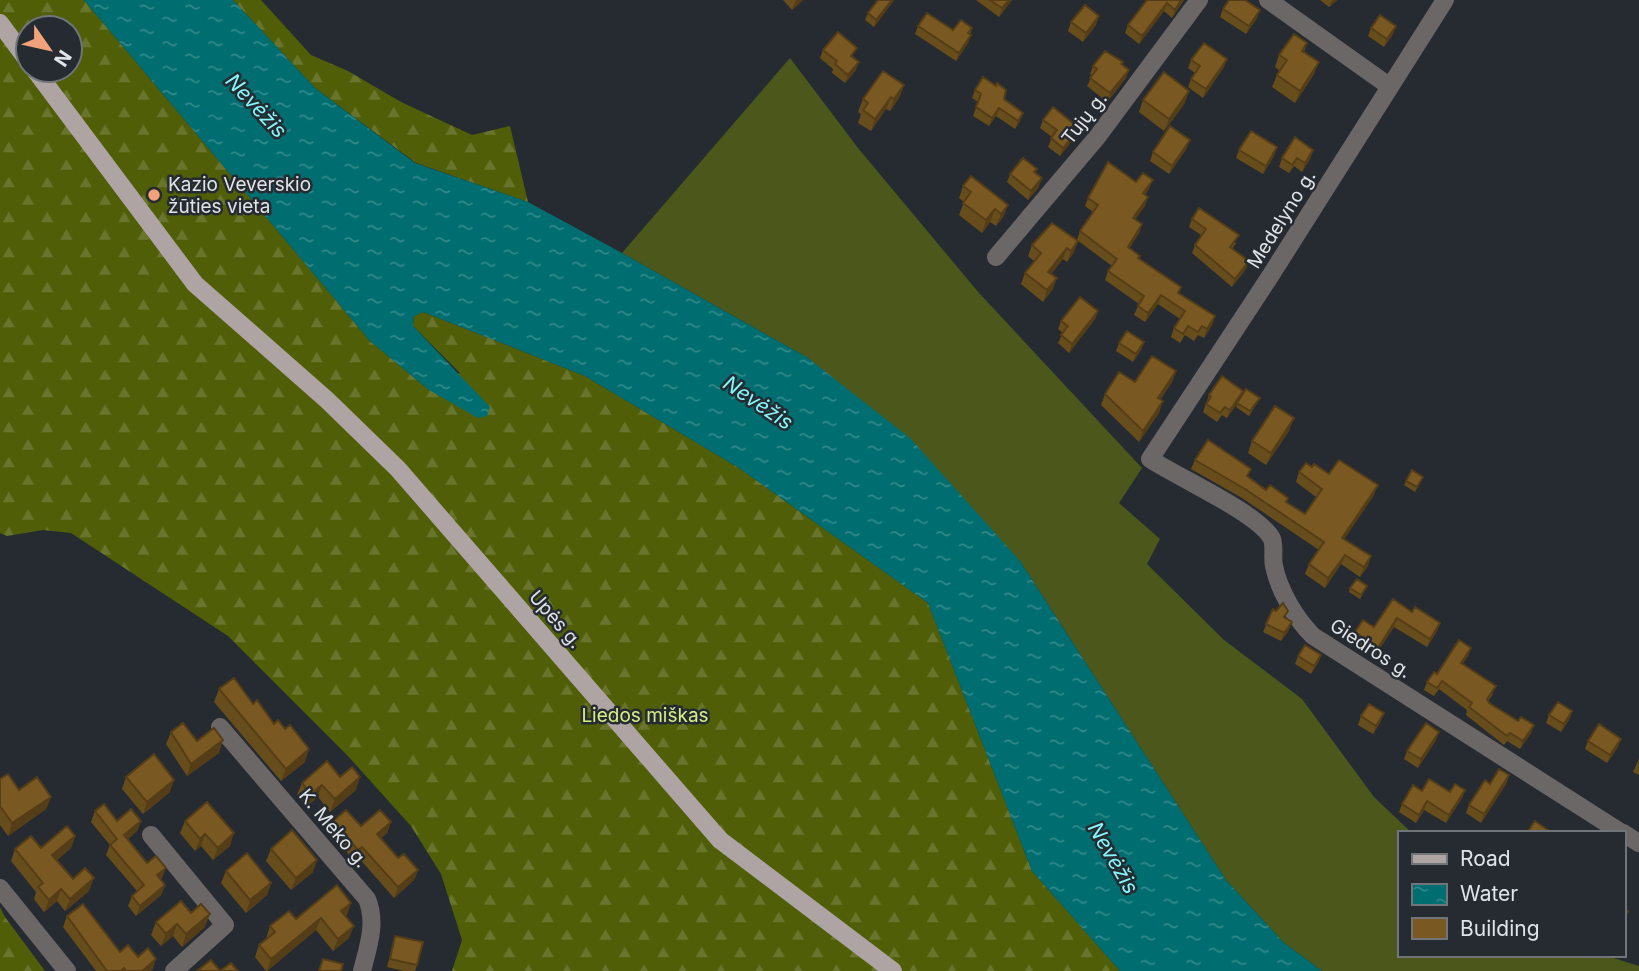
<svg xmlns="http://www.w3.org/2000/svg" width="1639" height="971" font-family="Inter,sans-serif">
<defs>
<pattern id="forest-firs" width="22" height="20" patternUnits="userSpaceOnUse" patternTransform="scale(1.75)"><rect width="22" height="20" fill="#505e08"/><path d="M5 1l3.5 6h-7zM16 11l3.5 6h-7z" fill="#69752c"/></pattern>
<pattern id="water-ripples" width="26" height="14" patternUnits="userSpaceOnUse" patternTransform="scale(1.75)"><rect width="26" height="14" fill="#006d70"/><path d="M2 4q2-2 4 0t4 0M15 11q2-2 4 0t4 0" fill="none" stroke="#31898b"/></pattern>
</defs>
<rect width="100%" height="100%" fill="#252b31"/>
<path fill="#4c581b" d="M790,58L858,148L979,293L1142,468L1119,503L1160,539L1147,564L1224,640L1302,699L1374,797L1412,833H1399V955H1604L1639,966V971H1322L1283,942L1226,880L1020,561L808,358L622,253Z"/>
<path fill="url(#forest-firs)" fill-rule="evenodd" d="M0,0H84L370,341L429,390L460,373L413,326L414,316L423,312L585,376L739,468L928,603L1032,871L1120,971H452L462,940L441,874L411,826L347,755L228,636L71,533L43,530L7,536L0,533ZM28,28H70V70H28Z
M233,0H261L311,55L348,71L401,102L472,135L510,126L528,202L416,163L315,88Z
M0,907L5,917L45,971H0Z"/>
<path fill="url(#water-ripples)" d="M84,0H233L315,88L415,163L528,202L622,253L808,358L910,438L1020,561L1226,880L1283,942L1322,971H1120L1032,871L928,603L739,468L585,376L423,312L414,316L413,326L490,407L487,416L478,418L429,390L370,341Z"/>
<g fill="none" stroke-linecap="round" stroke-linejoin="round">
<path stroke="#6c6767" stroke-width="18" d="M1268,0L1389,86
M1445,0L1269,278L1150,459C1177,477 1260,514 1272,539C1275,547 1272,557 1274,566C1279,591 1296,619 1313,636L1622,833
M996,257L1098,136L1199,0
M220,727L367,899C377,923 368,947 362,971
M1623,833L1639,843
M151,835L225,925L174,971
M0,888L67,971"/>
<path stroke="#aea4a3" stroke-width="18" d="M0,23L28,61
M35,70L195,284L327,400L398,469L720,840L893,971"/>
</g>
<path fill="#684d1c" d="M783,0H803L792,10Z
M878,0H894L874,27L865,20L868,13Z
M976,0H1012L999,17Z
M1147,0H1184L1172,18L1164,11L1139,44L1125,33L1128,25Z
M1320,0H1337L1329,7Z
M1223,9L1257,18L1246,34L1220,17Z
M1071,22L1096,25L1083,42L1068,31Z
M918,26L953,30L972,28L968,43L956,61L915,34Z
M1371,28L1393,34L1384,47L1368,36Z
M1307,43L1304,52L1314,74L1295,103L1272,87L1277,75L1280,71L1275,67L1279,55Z
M823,50L854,56L853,57L856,70L845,83L832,73L833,69L820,58Z
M1191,60L1224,67L1203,98L1188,87L1191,79L1195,73L1188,68Z
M1122,64L1126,78L1107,102L1087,86L1092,76L1090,74L1093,66Z
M904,85L899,98L890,111L886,109L871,131L858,123L861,114L858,112L863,99Z
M975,90L1004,99L1020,121L1015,129L996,116L989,126L973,116L978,102L972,98Z
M1143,100L1185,103L1164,131L1139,112Z
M1043,120L1076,136L1060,156L1048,147L1052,137L1040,128Z
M1187,148L1169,174L1150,161L1153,152Z
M1239,150L1274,156L1263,174L1236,158Z
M1313,150L1310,159L1302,172L1294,166L1289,173L1279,167L1282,158Z
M1037,169L1035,173L1039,187L1028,200L1007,182L1010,174Z
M1136,182L1149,189L1145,195V206L1135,219L1142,224L1139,233L1129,248L1140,256L1139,259L1181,287L1179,293L1215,316L1212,325L1204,338L1198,335L1194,341L1185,335L1180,343L1171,337L1174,328L1180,319L1158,304L1145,322L1134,315L1139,304L1105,280L1108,271L1112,266L1077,240L1080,231L1093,212L1085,206L1088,198Z
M963,186L1008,205L1003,217L996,226L990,222L982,233L959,215L964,202L959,198Z
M1192,219L1236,243L1232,249L1249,261L1246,269L1232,287L1192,253L1195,245L1201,235L1189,227Z
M1052,223L1074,252L1067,262L1063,259L1051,274L1053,289L1043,302L1021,284L1025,273L1034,261L1028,256L1032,245Z
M1098,311L1095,319L1069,353L1058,343L1063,333L1058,329L1061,321Z
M1144,342L1141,350L1133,362L1116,351L1119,343Z
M1176,371L1172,382L1160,400L1159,413L1139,442L1101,405L1105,394L1135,382Z
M1209,395L1240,399L1260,398L1249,416L1236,407L1239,401L1227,418L1222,415L1217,422L1203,412Z
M1289,431L1266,465L1248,453L1252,441Z
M1195,460L1248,478L1266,490L1305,514L1316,497L1296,482L1299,472L1312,467L1374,495L1344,539L1368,566L1360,577L1341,564L1325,588L1305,574L1309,564L1319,550L1242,498L1191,469Z
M1423,477L1415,492L1404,485L1406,481Z
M1367,586L1360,599L1349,592L1350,588Z
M1273,609L1289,630L1281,641L1263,632Z
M1412,612L1440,623L1437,631L1427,647L1394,627L1375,656L1352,641L1355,632L1374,627Z
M1471,648L1468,656L1462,664L1493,694L1488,701L1489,703L1531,733L1520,749L1507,741L1504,745L1466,715L1467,710L1439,689L1434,696L1424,690L1427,682Z
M1321,655L1318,663L1311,674L1295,664L1298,656Z
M219,689L253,704L274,724L305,762L281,781L214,702Z
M1572,711L1569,720L1561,732L1546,723L1549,715Z
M1361,716L1381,721L1373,734L1358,725Z
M171,732L197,741L219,753L187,776L166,744Z
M1436,740L1418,768L1404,759L1407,751Z
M1588,741L1618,747L1607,763L1585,749Z
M1639,759V775L1633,772Z
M1509,775L1506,784L1481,823L1466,813L1469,805L1490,784Z
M126,777L170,792L143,814L122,789Z
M340,777L356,790L330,812L318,797L307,806L297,795L302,783Z
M0,779L19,790L51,797L46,809L8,836L0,825Z
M1465,790L1462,798L1446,823L1424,810L1416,823L1399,812L1402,804L1422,791L1450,792Z
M95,811L117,821H141L137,831L128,839L147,863L162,878L161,879L165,885L161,895L136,916L128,906L132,896L137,891L106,855L110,845L91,822Z
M185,821L230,846L213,860L201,846L195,851L180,833Z
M333,821L361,826L391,822L387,833L380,839L398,858L418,870L414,880L394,898L358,857L354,861L329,831Z
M75,836L71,848L57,860L73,879L89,891L65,911L57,901L44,912L34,899L36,892L11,861L15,849L41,848Z
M271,849L313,872L291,890L266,861Z
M226,871L271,883L267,895L246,913L221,883Z
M191,913L205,927L182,947L173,936L161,946L151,935L156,922Z
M347,915L345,916L349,938L333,951L316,930L267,971H266L255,957L259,945L266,939L270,926L296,919Z
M67,916L120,952L138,957L153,969L150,971H96L63,927Z
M395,936L417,965L415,971H404L387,967Z"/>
<path fill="#553e17" d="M797,0H803L792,10L795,2Z
M892,0H894L874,27L876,20Z
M1009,0H1012L999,17L1002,8Z
M1181,0H1184L1172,18L1175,10Z
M1332,0H1337L1329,7Z
M1167,3L1164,11L1139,44L1142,36Z
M1260,10L1257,18L1246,34L1249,26Z
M1099,16L1096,25L1083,42L1086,33Z
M1396,26L1393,34L1384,47L1387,39Z
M971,35L968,43L956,61L959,53Z
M1227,59L1224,67L1203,98L1206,89Z
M859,62L856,70L845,83L848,75Z
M1319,62L1314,74L1295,103L1300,91Z
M1129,70L1126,78L1107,102L1110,93Z
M904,85L899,98L890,111L894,99Z
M1189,91L1185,103L1164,131L1169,119Z
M891,97L886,109L871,131L875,119Z
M999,108L996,116L989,126L992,118Z
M1023,113L1020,121L1015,129L1018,121Z
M1079,128L1076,136L1060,156L1063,148Z
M1190,140L1187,148L1169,174L1172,166Z
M1277,147L1274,156L1263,174L1266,166Z
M1313,150L1310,159L1302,172L1305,163Z
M1042,178L1039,187L1028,200L1031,191Z
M1153,180L1149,189L1140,202L1143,193Z
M1148,197L1145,206L1130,227L1133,218Z
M1008,205L1003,217L996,226L1001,214Z
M995,209L990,222L982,233L986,220Z
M1142,224L1139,233L1125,256L1128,247Z
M1078,241L1074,252L1067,262L1071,251Z
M1067,248L1063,259L1044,283L1048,272Z
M1249,261L1246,269L1232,287L1235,279Z
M1057,278L1053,289L1043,302L1047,290Z
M1161,295L1158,304L1145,322L1148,313Z
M1098,311L1095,319L1069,353L1072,344Z
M1215,316L1212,325L1204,338L1207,329Z
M1144,342L1141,350L1133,362L1136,354Z
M1176,371L1172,382L1154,409L1158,398Z
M1243,391L1240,399L1227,418L1230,410Z
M1163,401L1159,413L1139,442L1143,431Z
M1294,418L1289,431L1266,465L1271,453Z
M1378,485L1374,495L1339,547L1342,538Z
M1345,555L1341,564L1325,588L1328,578Z
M1371,556L1368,566L1360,577L1364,567Z
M1397,618L1394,627L1375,656L1378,648Z
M1292,622L1289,630L1281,641L1284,633Z
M1440,623L1437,631L1427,647L1430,639Z
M1471,648L1468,656L1458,671L1461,663Z
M1321,655L1318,663L1311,674L1314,666Z
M1572,711L1569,720L1561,732L1564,724Z
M1384,713L1381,721L1373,734L1376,726Z
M1534,725L1531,733L1520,749L1523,741Z
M1439,732L1436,740L1418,768L1421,759Z
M1621,739L1618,747L1607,763L1610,755Z
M223,740L219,753L187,776L191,764Z
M309,749L305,762L281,781L286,769Z
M1509,775L1506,784L1481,823L1484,814Z
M360,777L356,790L330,812L335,799Z
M174,780L170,792L143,814L147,802Z
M322,785L318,797L307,806L311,794Z
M1465,790L1462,798L1446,823L1449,815Z
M51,797L46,809L8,836L12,823Z
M1427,801L1424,810L1416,823L1419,815Z
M141,821L137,831L120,845L124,835Z
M391,822L387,833L373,845L377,834Z
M234,833L230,846L213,860L218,848Z
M205,834L201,846L195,851L200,839Z
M75,836L71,848L48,867L52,855Z
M362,847L358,857L354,861L358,850Z
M317,860L313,872L291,890L296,878Z
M166,868L162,878L153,886L157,875Z
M418,870L414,880L394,898L398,887Z
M94,878L89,891L65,911L70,899Z
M271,883L267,895L246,913L250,900Z
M165,885L161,895L136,916L140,906Z
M61,889L57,901L44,912L49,900Z
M351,903L347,915L337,923L341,911Z
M210,914L205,927L182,947L186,934Z
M321,918L316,930L267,971L271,959Z
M177,924L173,936L161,946L166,934Z
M354,926L349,938L333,951L338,939Z
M156,959L153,969L150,971H142Z"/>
<path fill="#795921" stroke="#553e17" stroke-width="2" d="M878,0H892L876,20L868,13Z
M990,0H1009L1002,8Z
M1147,0H1181L1175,10L1167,3L1142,36L1128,25Z
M1229,0H1245L1260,10L1249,26L1223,9Z
M1085,5L1099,16L1086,33L1071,22Z
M927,13L953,30L961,20L972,28L968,33L971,35L959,53L918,26Z
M1380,15L1396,26L1387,39L1371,28Z
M838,32L857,48L851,56L859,62L848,75L835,64L837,61L823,50Z
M1294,34L1307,43L1302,51L1319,62L1300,91L1277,75L1287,60L1279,55Z
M1204,43L1227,59L1206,89L1191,79L1200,66L1191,60Z
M1105,51L1123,62L1121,64L1129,70L1110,93L1090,78L1097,69L1093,66Z
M883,71L904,85L894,99L891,97L875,119L863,110L868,103L863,99Z
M1164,72L1189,91L1169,119L1143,100Z
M983,77L996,86L997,83L1006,90L1004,99L1023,113L1018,121L999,108L992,118L976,107L981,94L975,90Z
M1053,107L1079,128L1063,148L1051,138L1057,130L1043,120Z
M1170,126L1190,140L1172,166L1153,152Z
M1251,131L1277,147L1266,166L1239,150Z
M1295,137L1313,150L1305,163L1297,158L1292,165L1282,158Z
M1023,158L1037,169L1034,172L1042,178L1031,191L1010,174Z
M1108,162L1136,182L1143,173L1153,180L1143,193L1148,197L1133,218L1142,224L1128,247L1140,256L1138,258L1181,287L1178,293L1215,316L1207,329L1202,326L1198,332L1188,326L1183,334L1174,328L1185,311L1161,295L1148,313L1138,306L1144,296L1108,271L1117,259L1080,231L1098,205L1088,198Z
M971,176L1008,205L1001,214L995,209L986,220L963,203L971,192L963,186Z
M1199,208L1239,235L1230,247L1249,261L1235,279L1195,245L1206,229L1192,219Z
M1052,223L1078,241L1071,251L1067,248L1048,272L1057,278L1047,290L1025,273L1041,253L1032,245Z
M1080,297L1098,311L1072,344L1061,335L1068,326L1061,321Z
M1127,331L1144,342L1136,354L1119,343Z
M1152,356L1176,371L1158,398L1163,401L1143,431L1105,394L1119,372L1135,382Z
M1222,376L1243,391L1230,410L1225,407L1220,413L1206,404L1211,397L1209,395Z
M1246,389L1260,398L1250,411L1237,403Z
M1275,406L1294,418L1271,453L1252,441Z
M1208,440L1251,469L1247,476L1266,490L1270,485L1288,498L1286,502L1305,514L1322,489L1299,472L1306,463L1312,467L1314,464L1329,474L1339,460L1378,485L1342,538L1371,556L1364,567L1345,555L1328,578L1309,564L1324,542L1245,489L1195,460Z
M1412,470L1423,477L1417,487L1406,481Z
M1357,579L1367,586L1361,595L1350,588Z
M1393,599L1412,612L1415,607L1440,623L1430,639L1397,618L1378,648L1355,632L1363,620L1374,627Z
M1283,603L1288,611L1284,617L1292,622L1284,633L1266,624L1273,609L1276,611Z
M1459,640L1471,648L1461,663L1496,686L1487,699L1489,703L1518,721L1521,717L1534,725L1523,741L1510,733L1507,736L1469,707L1472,703L1442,681L1437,688L1427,682L1434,672L1437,674Z
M1305,645L1321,655L1314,666L1298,656Z
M234,678L253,704L257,700L274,724L278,720L285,729L290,725L309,749L286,769L219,689Z
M1558,702L1572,711L1564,724L1549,715Z
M1369,704L1384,713L1376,726L1361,716Z
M183,723L197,741L214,728L223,740L191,764L171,732Z
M1426,723L1439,732L1421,759L1407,751Z
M1599,724L1621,739L1610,755L1588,741Z
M154,754L174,780L147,802L126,777Z
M327,761L340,777L352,767L360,777L335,799L322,785L311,794L302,783Z
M1499,769L1509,775L1484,814L1469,805L1485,780L1490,784Z
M8,774L19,790L37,777L51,797L12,823L0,806V779Z
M1429,779L1450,792L1455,784L1465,790L1449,815L1427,801L1419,815L1402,804L1413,785L1422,791Z
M207,802L234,833L218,848L205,834L200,839L185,821Z
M104,804L117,821L131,809L141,821L124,835L147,863L156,856L166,868L157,875L165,885L140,906L132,896L144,885L110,845L117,839L95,811Z
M346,810L361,826L380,810L391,822L377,834L398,858L404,854L418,870L398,887L362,847L358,850L333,821Z
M1535,821L1552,833H1527Z
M67,826L75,836L52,855L73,879L85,868L94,878L70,899L61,889L49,900L38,887L43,883L15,849L31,836L41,848Z
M292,830L317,860L296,878L271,849Z
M247,853L271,883L250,900L226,871Z
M337,885L351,903L341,911L354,926L338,939L321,918L271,959L259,945L275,932L270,926L289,911L296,919Z
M181,901L191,913L201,904L210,914L186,934L177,924L166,934L156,922Z
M83,904L120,952L128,945L138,957L148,948L156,959L142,971H126L124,968L121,971H107L67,916Z
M1623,908L1628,911L1623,919Z
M395,936L423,942L417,965L390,959Z
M323,959L343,964L341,971H319Z
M211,960L220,971H197Z
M231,963L238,971H220Z"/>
<circle fill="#f1a27b" stroke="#252b31" stroke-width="2.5" cx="154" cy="195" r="7"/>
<g text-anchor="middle" stroke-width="5" stroke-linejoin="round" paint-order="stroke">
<g font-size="19" fill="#e0e4e8" stroke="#252b31">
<text transform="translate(1084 118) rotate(-52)" y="7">Tujų g.</text>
<text transform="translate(1281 219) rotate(-58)" y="7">Medelyno g.</text>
<text transform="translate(556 619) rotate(49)" y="7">Upės g.</text>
<text transform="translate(1371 648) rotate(33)" y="7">Giedros g.</text>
<text transform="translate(334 828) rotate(50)" y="7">K. Meko g.</text>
</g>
<g font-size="19" fill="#e0e4e8" stroke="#252b31" text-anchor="start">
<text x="168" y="191">Kazio Veverskio<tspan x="168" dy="22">žūties vieta</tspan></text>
</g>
<g font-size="19" fill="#d8ef86" stroke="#252b31">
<text x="645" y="722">Liedos miškas</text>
</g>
<g font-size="21" font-style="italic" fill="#83f8fc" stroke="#252b31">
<text transform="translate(256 106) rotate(47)" y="7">Nevėžis</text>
<text transform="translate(758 403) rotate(34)" y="7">Nevėžis</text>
<text transform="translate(1113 858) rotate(60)" y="7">Nevėžis</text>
</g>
</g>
<rect x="1398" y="831" width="228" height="126" fill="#252b31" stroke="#70757a" stroke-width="2"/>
<rect x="1412" y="854" width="35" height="10" fill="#aea4a3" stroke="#70757a" stroke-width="2"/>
<text x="1460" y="866" font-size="21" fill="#e0e4e8">Road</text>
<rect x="1412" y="884" width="35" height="21" fill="url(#water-ripples)" stroke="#70757a" stroke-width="2"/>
<text x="1460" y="901" font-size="21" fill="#e0e4e8">Water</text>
<rect x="1412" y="918" width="35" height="21" fill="#795921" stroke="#70757a" stroke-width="2"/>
<text x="1460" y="936" font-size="21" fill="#e0e4e8">Building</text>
<g transform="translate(49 49) rotate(124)"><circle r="33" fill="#252b31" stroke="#70757a" stroke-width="2"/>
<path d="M0-5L12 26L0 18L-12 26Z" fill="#f1a27b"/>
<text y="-10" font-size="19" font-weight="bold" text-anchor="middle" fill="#e0e4e8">N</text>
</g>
</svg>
